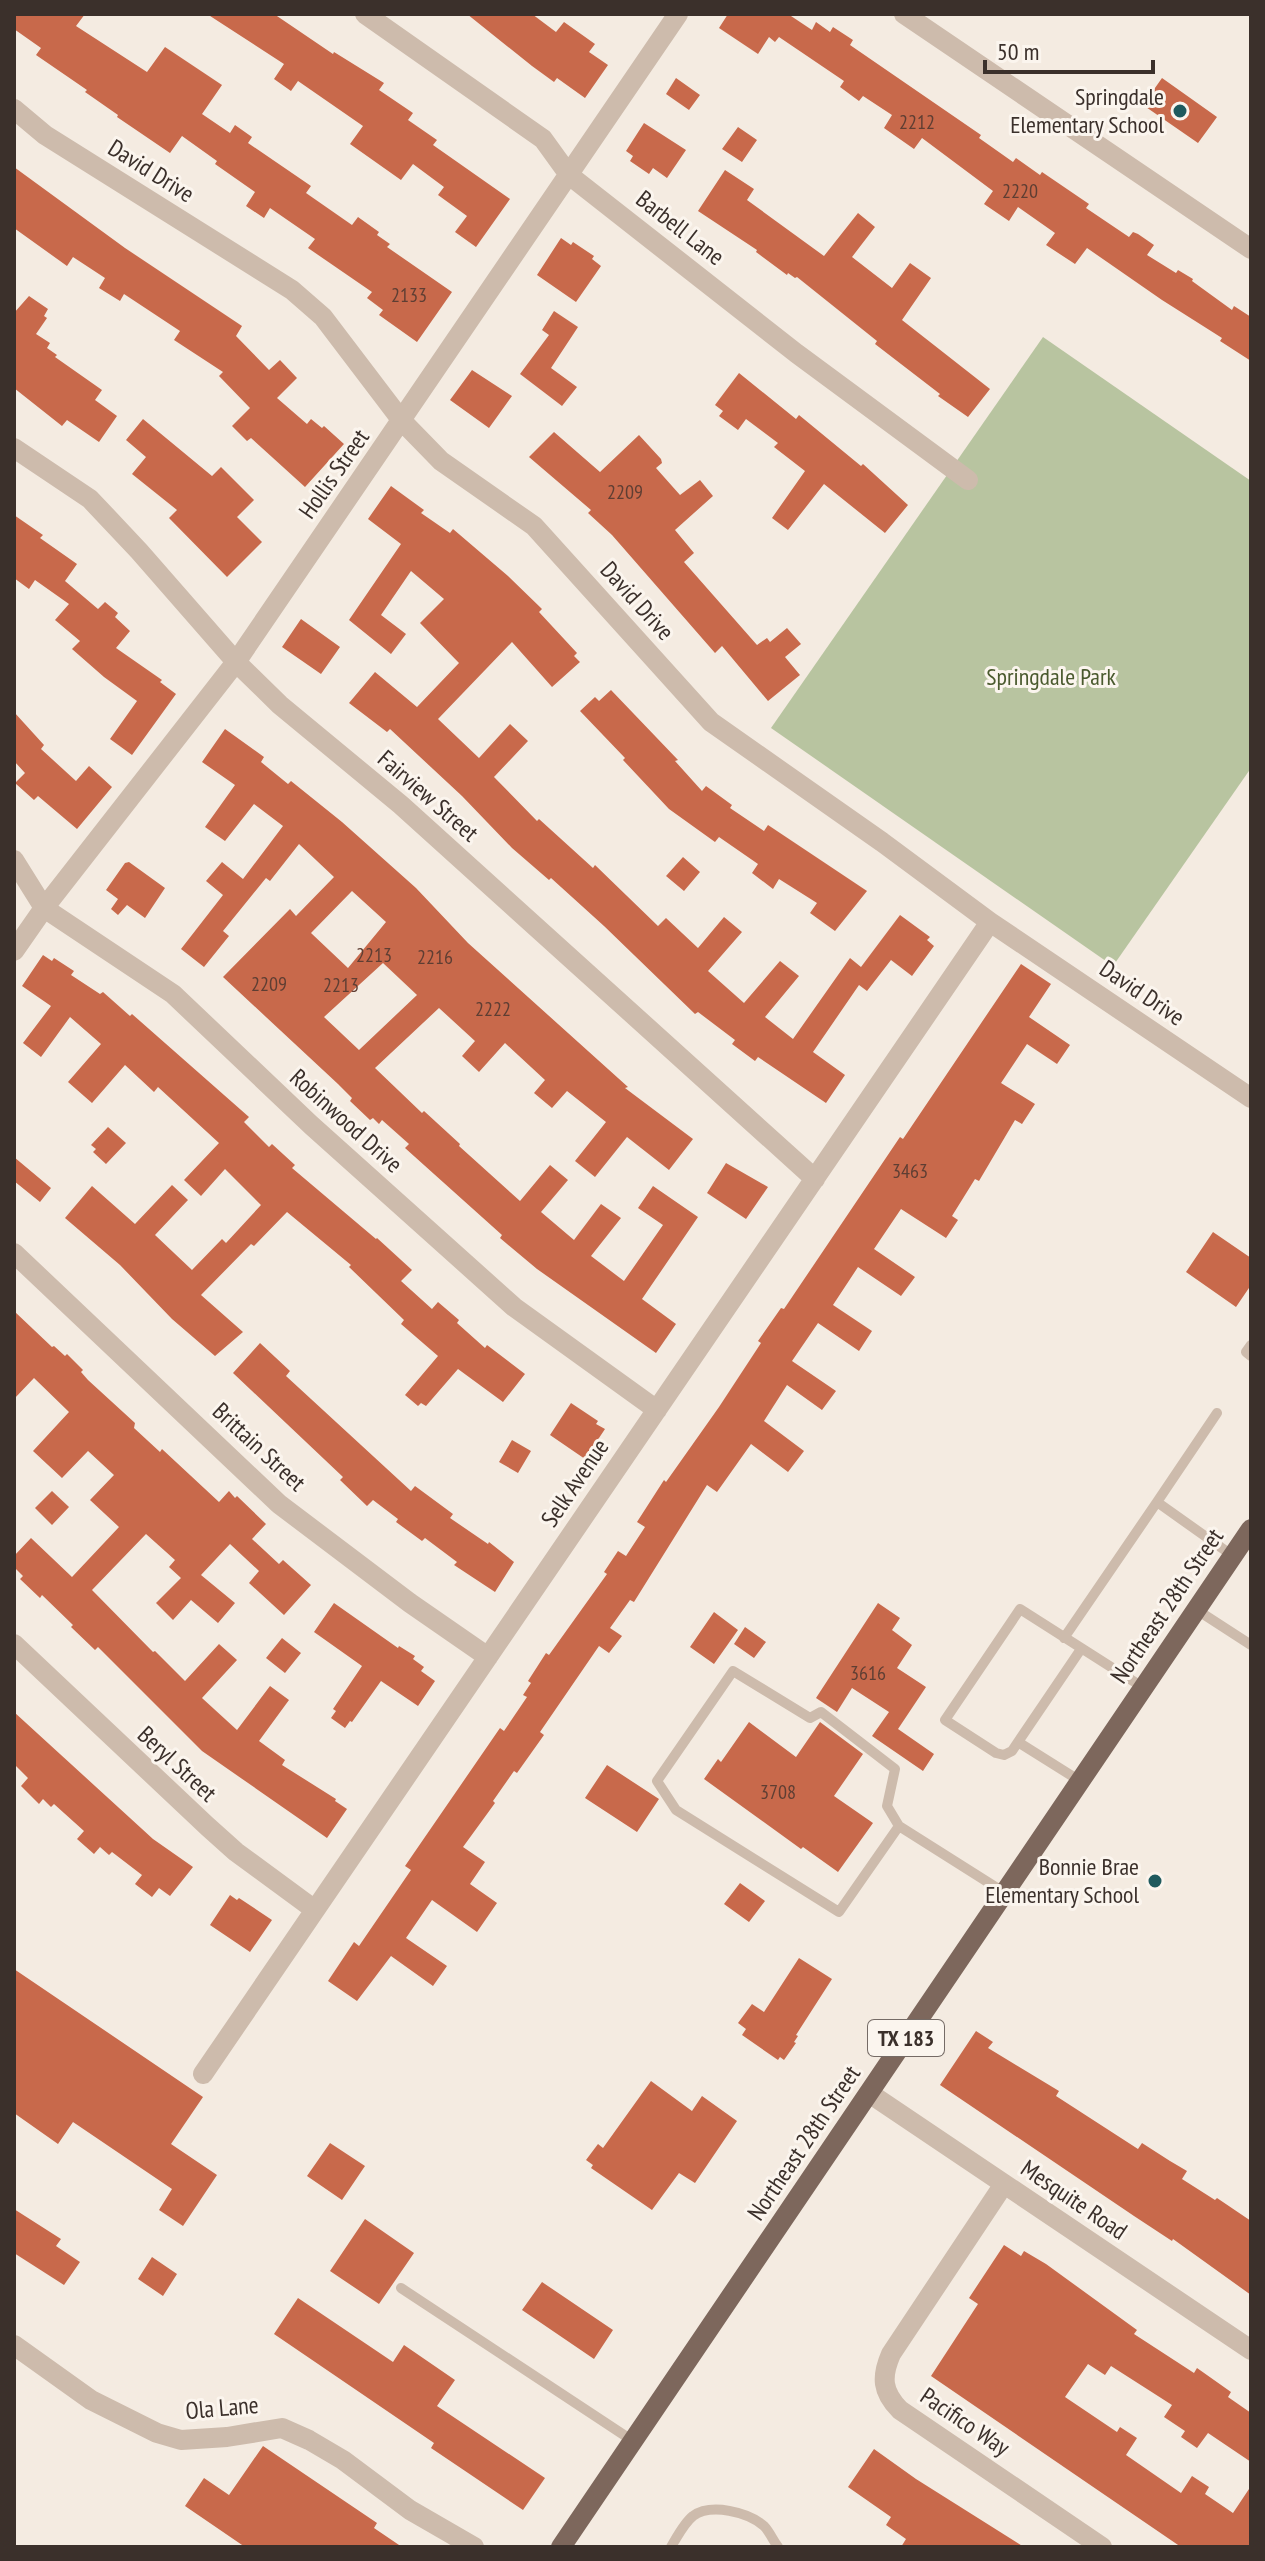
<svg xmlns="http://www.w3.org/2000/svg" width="1265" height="2561" font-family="'PT Sans Narrow',sans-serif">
<rect width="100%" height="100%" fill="#f4ebe1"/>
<path fill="#b8c4a0" d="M1043,337L1251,481V768L1113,966L771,728Z"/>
<path fill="#c8694b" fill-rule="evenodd" d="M14,14H85L76,26L147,72L165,47L222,85L202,114L230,133L235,125L252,137L248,143L311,186L306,193L352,225L358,217L379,232L377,235L390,244L387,247L452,292L417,342L379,315L383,310L367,298L372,292L308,248L315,239L270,208L264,218L246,206L255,192L215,164L217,161L182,136L170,153L117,117L118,115L85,92L87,90L36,55L41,48L14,29Z
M207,14H274L333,54L334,52L384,83L379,90L413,113L408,120L437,140L433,145L510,199L476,247L455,232L467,216L438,195L444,187L413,164L401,180L350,144L363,126L298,81L291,91L274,79L284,64Z
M467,14H532L556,32L564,22L595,44L589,52L608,65L585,98L557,78L554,82L532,66Z
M728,14H788L812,30L816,22L830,32L833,27L853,40L850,45L981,135L979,138L1013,162L1016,158L1040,175L1042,172L1089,204L1086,208L1129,237L1133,232L1138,234L1154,245L1147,255L1176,273L1178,270L1193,279L1192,281L1232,310L1234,306L1251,317V361L1220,341L1222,338L1162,300L1087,248L1075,264L1046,245L1055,233L1018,207L1009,221L984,204L993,191L922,138L914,149L884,128L892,115L863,96L859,101L840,87L844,81L779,37L775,42L769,37L758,54L719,28Z
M676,78L700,95L689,110L666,94Z
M1162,78L1217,117L1198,143L1143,105Z
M644,123L686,150L667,178L653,168L649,174L630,161L633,156L626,151Z
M738,127L757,140L742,162L722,149Z
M14,167L125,248L242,326L236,336L269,370L280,360L297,378L277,398L307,424L311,419L322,428L324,426L344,444L305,487L251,438L247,441L232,426L250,408L219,376L223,372L174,340L180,331L124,294L120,301L99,288L105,278L73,257L67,266L14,228Z
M725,170L754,189L747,200L824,256L858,213L875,227L852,257L892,288L910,263L931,278L902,320L990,389L968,417L938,396L940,394L875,344L877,341L797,277L795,278L788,273L787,275L756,252L757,250L698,211Z
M561,238L571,245L573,242L594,256L592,259L601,266L576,302L537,275Z
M29,296L48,309L44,316L47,318L36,334L50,343L47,348L57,355L55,357L102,390L95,400L117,416L99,442L67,420L62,426L14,388V313Z
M554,311L578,327L551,368L577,387L562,406L520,374L549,335L542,330Z
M472,370L512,396L489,428L450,400Z
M739,373L796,419L799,415L861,466L863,464L908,505L885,533L824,484L788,530L772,518L805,471L774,447L778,443L746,419L738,430L719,416L723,411L715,405Z
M143,419L212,476L221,467L254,500L237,517L262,542L227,577L169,518L177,510L132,474L146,457L126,440Z
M554,432L600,472L639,435L661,459L662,463L656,468L680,495L700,480L713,496L675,530L694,553L684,562L757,645L767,638L770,642L787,628L801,644L785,657L800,675L768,701L722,646L715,653L612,535L588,513L591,510L529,457Z
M391,486L424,510L421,513L450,533L453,529L508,576L542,609L539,612L577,653L574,656L580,662L552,687L512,642L438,719L479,758L510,724L528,741L494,777L537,821L539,819L593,868L595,865L658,926L666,918L698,948L724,917L742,932L708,971L744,1003L780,961L799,976L765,1017L793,1039L850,958L861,967L900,915L930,937L927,940L934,946L912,976L891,960L867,991L859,985L813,1052L845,1075L826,1103L758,1057L755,1061L732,1044L735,1040L698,1012L695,1014L604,926L551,878L549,880L512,848L462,796L390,729L387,732L349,703L375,672L417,707L459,663L420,623L444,599L411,571L381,615L406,634L391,654L349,620L401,544L368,519Z
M14,515L43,535L40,538L77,564L65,581L98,609L105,602L118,613L115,617L130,631L116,648L162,680L160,682L176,694L132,755L110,739L137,701L104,677L72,649L80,641L55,620L69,604L35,580L29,589L14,578Z
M301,619L340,647L321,674L282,647Z
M611,690L678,760L675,761L702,791L706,786L732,805L730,808L764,831L768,825L867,891L835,931L810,913L817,903L779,879L773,889L752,873L758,864L719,837L715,842L669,809L623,760L625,758L580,711L595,697L599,701Z
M14,712L44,745L41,749L76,781L89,766L112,787L77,829L38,796L34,800L15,783L25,773L14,761Z
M225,729L264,757L261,762L288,784L291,781L342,822L416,888L468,943L628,1087L625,1088L693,1139L669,1170L627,1137L595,1177L575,1161L606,1122L567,1091L552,1108L534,1093L545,1080L505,1043L479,1072L462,1056L475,1041L439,1008L375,1068L422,1113L424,1111L460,1144L459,1146L520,1201L550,1165L568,1180L541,1212L574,1240L601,1204L621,1218L591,1256L624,1281L663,1225L638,1208L653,1186L698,1217L642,1299L676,1324L656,1353L537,1269L500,1238L502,1235L405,1148L409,1144L382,1120L379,1124L373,1118L370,1120L350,1101L352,1098L338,1084L223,977L290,909L296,916L334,877L299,844L270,881L266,878L223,931L229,936L204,967L181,949L223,895L206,881L222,862L243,879L283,826L254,804L225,841L205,827L235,785L202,762ZM352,891L386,922L348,968L311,933ZM383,963L417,995L359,1050L324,1017Z
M683,857L700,872L684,891L666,876Z
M129,862L165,888L145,918L127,905L118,915L111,909L118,899L106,890L125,863Z
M43,955L52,961L54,958L74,971L71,975L100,994L103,992L130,1016L132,1014L249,1117L244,1122L269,1147L272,1144L295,1165L292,1168L376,1239L377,1238L412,1270L401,1281L432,1309L438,1302L459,1320L457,1323L485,1348L487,1345L525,1374L503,1402L458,1369L426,1406L421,1403L418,1406L405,1395L438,1356L401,1324L404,1320L349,1267L351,1265L287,1212L254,1246L251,1244L201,1295L243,1332L215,1356L172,1319L120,1265L65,1218L92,1186L135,1224L172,1185L188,1200L155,1235L192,1270L222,1239L226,1243L261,1205L225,1169L201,1196L184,1180L219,1143L158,1087L154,1092L125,1065L92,1103L68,1082L101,1044L70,1017L41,1057L23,1043L51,1006L22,986Z
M1021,964L1051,984L1029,1017L1070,1045L1057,1064L1027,1044L1001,1083L1035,1104L1022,1124L1015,1120L979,1181L975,1179L952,1216L958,1220L946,1238L901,1209L874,1249L915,1277L901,1296L858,1267L833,1305L872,1331L859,1351L818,1323L792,1361L836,1391L822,1410L787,1385L764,1421L804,1451L788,1472L751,1444L717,1492L707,1485L634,1602L630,1600L610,1628L622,1636L609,1653L599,1646L540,1732L544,1735L517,1773L514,1771L493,1801L495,1803L463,1847L485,1862L470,1884L497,1903L477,1932L432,1900L406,1938L447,1966L433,1986L391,1956L357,2001L328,1981L354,1942L359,1946L411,1870L405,1866L500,1728L504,1731L527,1697L523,1695L531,1683L528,1681L546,1653L549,1655L607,1574L604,1572L618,1551L626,1556L645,1527L637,1522L664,1480L666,1482L719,1407L761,1343L758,1341L781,1308L784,1309L900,1137L903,1139Z
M108,1127L126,1143L106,1164L93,1152L96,1149L91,1145Z
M14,1157L51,1188L40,1202L14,1181Z
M726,1163L768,1187L746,1219L707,1193Z
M1213,1232L1251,1258V1285L1236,1307L1186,1272Z
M14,1311L52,1347L54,1346L65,1356L67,1354L83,1370L81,1372L88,1380L135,1423L134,1428L160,1452L162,1449L219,1502L229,1491L235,1498L237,1496L266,1524L252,1539L279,1564L283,1560L311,1585L284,1615L249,1583L259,1571L230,1544L201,1575L235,1603L218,1623L191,1600L173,1620L156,1603L181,1578L169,1567L175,1560L146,1534L92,1590L153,1652L155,1651L185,1681L219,1644L237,1660L202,1698L237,1730L270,1686L289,1700L259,1741L285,1760L282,1765L336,1799L335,1801L347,1809L327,1838L202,1751L98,1647L95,1650L71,1627L73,1625L42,1595L40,1598L20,1579L23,1576L14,1567V1556L31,1538L72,1577L119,1527L90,1500L114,1475L88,1451L62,1478L33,1451L69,1412L34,1378L14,1399Z
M260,1343L290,1371L286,1376L411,1491L415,1486L453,1514L450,1518L488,1544L489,1542L514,1562L495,1592L454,1565L457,1562L425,1538L422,1541L396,1522L398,1519L373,1500L367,1506L340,1480L343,1477L233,1373Z
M571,1403L598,1421L596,1424L605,1429L585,1459L550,1435Z
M512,1440L531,1451L518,1473L499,1462Z
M52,1491L69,1507L52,1525L35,1508Z
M334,1603L398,1648L399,1646L415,1656L413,1659L424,1667L421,1671L435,1681L418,1706L381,1681L352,1722L350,1721L345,1728L331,1718L336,1711L333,1709L362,1666L314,1632Z
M878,1603L900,1618L892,1630L912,1645L897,1668L926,1687L898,1729L934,1754L923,1771L872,1736L889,1712L852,1688L837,1712L816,1698Z
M714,1612L738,1630L714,1664L690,1647Z
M745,1627L766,1642L754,1658L734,1644Z
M282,1638L301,1653L285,1673L266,1658Z
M14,1712L153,1839L193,1867L170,1896L159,1888L152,1897L135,1884L142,1875L112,1852L109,1855L100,1847L94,1854L77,1839L84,1831L54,1804L51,1807L43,1799L39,1804L21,1786L28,1778L14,1764Z
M749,1722L796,1757L820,1722L863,1754L834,1796L873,1823L838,1872L803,1847L801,1849L704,1779L718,1759L721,1762Z
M607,1765L659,1799L637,1832L585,1798Z
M740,1883L765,1901L749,1922L724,1904Z
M230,1895L237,1900L239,1898L272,1920L250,1952L210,1925Z
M799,1958L832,1979L796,2035L798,2036L794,2042L796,2043L784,2060L780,2057L778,2060L742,2035L746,2029L738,2023L752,2004L764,2012Z
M14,1969L203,2097L171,2144L217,2175L183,2226L159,2210L172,2189L73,2122L58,2144L14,2113Z
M976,2031L993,2042L988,2048L1059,2091L1056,2096L1138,2149L1142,2143L1170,2161L1187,2171L1182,2179L1215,2200L1217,2198L1251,2221V2295L1173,2239L1172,2241L1134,2216L940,2085Z
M651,2081L692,2111L702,2096L737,2121L695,2183L679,2173L652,2210L591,2168L593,2165L586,2160L598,2144L603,2148Z
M330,2143L365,2166L342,2200L307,2176Z
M14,2209L61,2239L56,2246L80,2262L64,2285L14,2253Z
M365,2219L414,2253L379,2304L330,2271Z
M1004,2245L1021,2256L1024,2251L1046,2264L1137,2330L1134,2334L1194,2373L1197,2368L1231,2392L1228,2397L1251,2413V2462L1208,2433L1197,2448L1181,2437L1185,2431L1164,2417L1172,2405L1111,2366L1105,2375L1088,2364L1065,2397L1117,2432L1120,2427L1137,2438L1126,2455L1181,2493L1192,2476L1209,2487L1205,2494L1233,2513L1251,2486V2547H1181L931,2376L978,2304L969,2298Z
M152,2257L177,2274L163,2296L138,2279Z
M542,2282L613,2330L594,2359L522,2310Z
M298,2298L393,2362L404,2345L455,2380L437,2406L545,2478L523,2510L431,2448L434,2443L274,2334Z
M263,2446L377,2523L374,2528L402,2547H245L185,2506L204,2478L229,2495Z
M874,2449L916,2479L1024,2547H901L906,2539L886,2525L891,2517L848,2487Z"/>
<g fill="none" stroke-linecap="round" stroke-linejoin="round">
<path stroke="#cdbbac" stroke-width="10" d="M1251,1345L1246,1352L1251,1356
M1217,1413L1157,1502L1233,1556
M1197,1610L1251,1645
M1064,1638L1157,1502
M1018,1742L1081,1649
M1080,1781L1018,1742L1012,1751L1004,1755L996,1753L945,1720L1020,1609L1144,1688
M899,1826L887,1806L895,1769L821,1712L810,1718L733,1671L657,1781L676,1810L839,1912L899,1826L1005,1893
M401,2288L633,2441
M671,2547C677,2537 684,2523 693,2516C711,2503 748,2512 764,2526C769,2531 773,2540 778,2547"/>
<path stroke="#cdbbac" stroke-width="20" d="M365,14L543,139L569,175L796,353L968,480
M904,14L1251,249
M14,109L45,135L292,290L323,317L402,421L441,461L534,526L711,722L882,842L990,922L1251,1098
M14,448L90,499L139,551L236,662L280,705L401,805L815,1179
M14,860L44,908L173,994L311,1125L514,1307L657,1410
M14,951L44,908L236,662L678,14
M14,1253L279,1504L410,1603L488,1657
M14,1644L207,1826L236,1852L315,1910
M203,2074L990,922
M869,2093L1251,2350
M1004,2184L891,2354C881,2377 882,2392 900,2410L1102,2547
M14,2345L91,2400L157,2433L181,2440L227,2437L282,2428L309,2440L343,2460L410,2510L474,2547"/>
<path stroke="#7d675c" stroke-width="20" d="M561,2547L1251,1529"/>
</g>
<g fill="#1f5a5e" stroke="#fbf5ee" stroke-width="3">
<circle cx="1180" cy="111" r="8"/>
<circle cx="1155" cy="1881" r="8"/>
</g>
<g text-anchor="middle" stroke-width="6" stroke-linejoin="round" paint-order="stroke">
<g font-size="20" fill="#5e3e33">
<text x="917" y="129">2212</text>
<text x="1020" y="198">2220</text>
<text x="409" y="302">2133</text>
<text x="625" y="499">2209</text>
<text x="374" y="962">2213</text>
<text x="435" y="964">2216</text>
<text x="269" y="991">2209</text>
<text x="341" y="992">2213</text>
<text x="493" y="1016">2222</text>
<text x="910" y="1178">3463</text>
<text x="868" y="1680">3616</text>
<text x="778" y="1799">3708</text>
</g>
<rect fill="#fbf5ee" stroke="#756b66" stroke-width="2" x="868" y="2020" width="76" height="36" rx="6"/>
<g font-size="22" font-weight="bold" fill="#3b302b">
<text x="906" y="2046">TX 183</text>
</g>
<g font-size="24" fill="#3b302b" stroke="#fbf5ee" text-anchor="end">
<text x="1164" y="105">Springdale<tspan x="1164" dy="28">Elementary School</tspan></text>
<text x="1139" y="1875">Bonnie Brae<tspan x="1139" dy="28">Elementary School</tspan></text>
</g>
<g font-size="24" fill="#3b302b" stroke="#fbf5ee">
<text transform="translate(151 171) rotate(32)" y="8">David Drive</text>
<text transform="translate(680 228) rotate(38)" y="8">Barbell Lane</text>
<text transform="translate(334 474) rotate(-55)" y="8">Hollis Street</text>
<text transform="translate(637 601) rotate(48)" y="8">David Drive</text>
<text transform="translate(428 796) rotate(41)" y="8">Fairview Street</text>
<text transform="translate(1142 993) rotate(34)" y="8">David Drive</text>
<text transform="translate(346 1121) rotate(42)" y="8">Robinwood Drive</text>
<text transform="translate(259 1447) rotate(43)" y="8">Brittain Street</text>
<text transform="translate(575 1483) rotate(-56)" y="8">Selk Avenue</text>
<text transform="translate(1167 1606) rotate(-56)" y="8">Northeast 28th Street</text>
<text transform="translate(177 1764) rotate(43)" y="8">Beryl Street</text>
<text transform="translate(804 2143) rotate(-56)" y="8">Northeast 28th Street</text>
<text transform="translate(1074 2200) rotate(34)" y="8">Mesquite Road</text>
<text transform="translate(222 2408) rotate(-5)" y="8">Ola Lane</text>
<text transform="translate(965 2422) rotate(34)" y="8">Pacifico Way</text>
</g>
<g font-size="24" fill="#4a5a2e" stroke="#fbf5ee">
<text x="1051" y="685">Springdale Park</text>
</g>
</g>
<rect width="1265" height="2561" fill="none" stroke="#3b302b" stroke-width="32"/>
<path d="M985 60v12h168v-12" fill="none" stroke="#3b302b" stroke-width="4"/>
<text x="997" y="60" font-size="24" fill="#3b302b" stroke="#fbf5ee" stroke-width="6" paint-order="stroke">50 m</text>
</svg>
